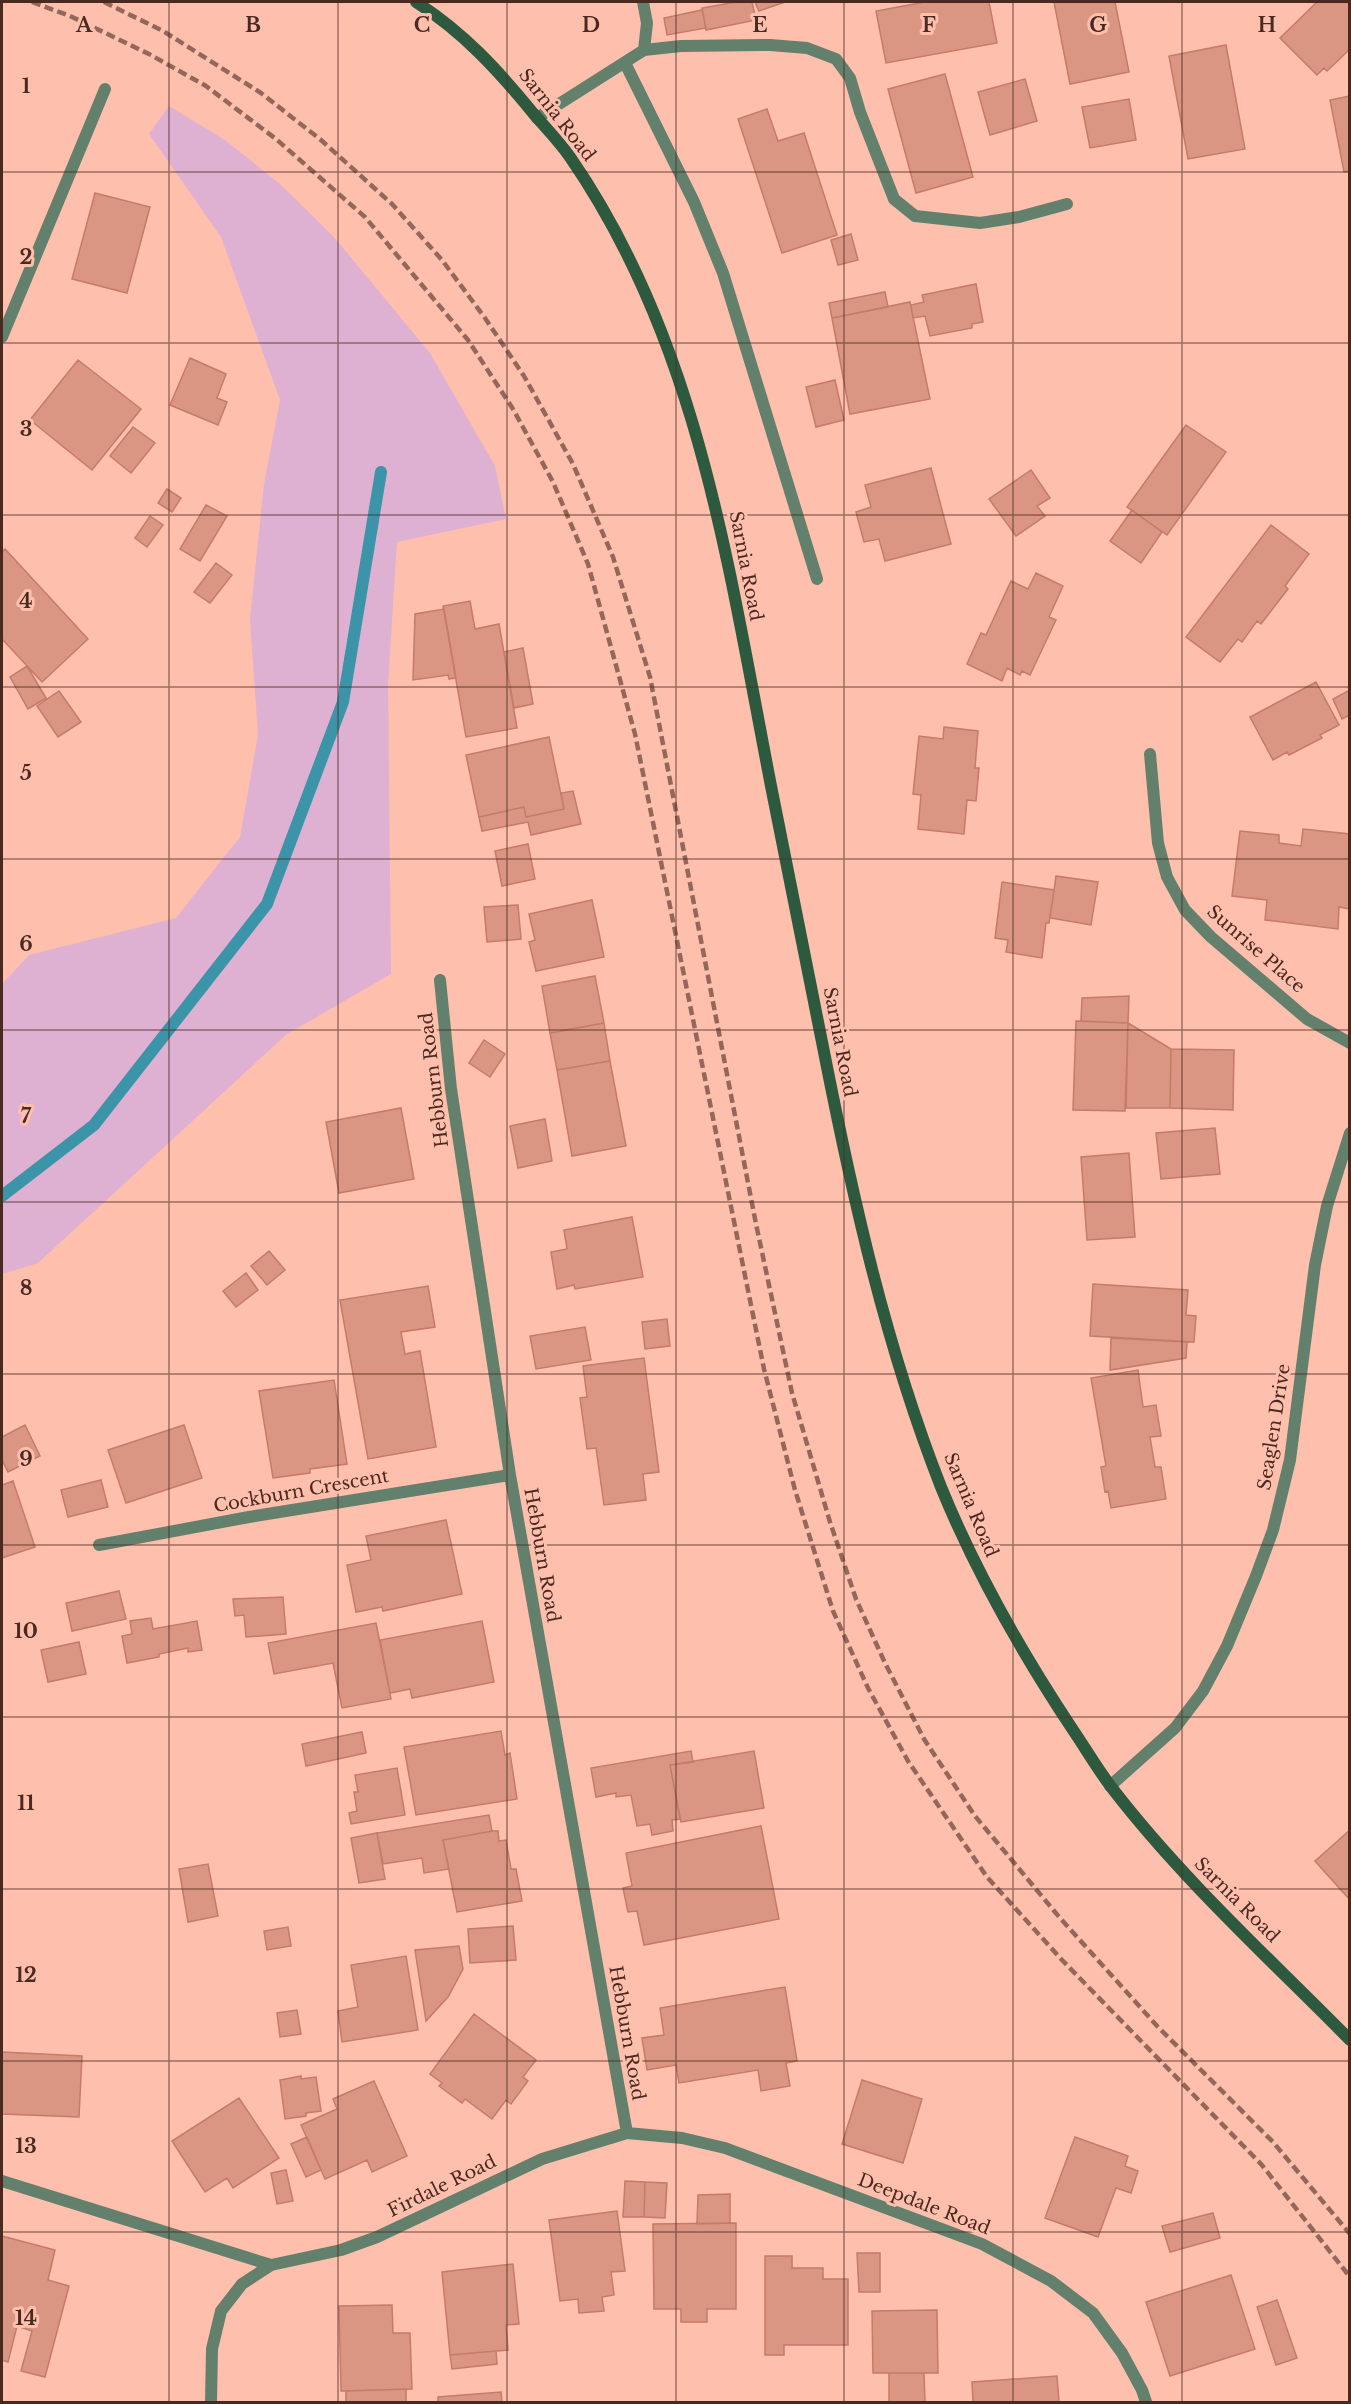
<svg xmlns="http://www.w3.org/2000/svg" width="1351" height="2404" font-family="'Libre Baskerville',serif">
<rect width="100%" height="100%" fill="#ffbfad"/>
<path fill="#deb1d2" d="M169,106L225,140L280,184L333,236L430,353L495,466L506,519L397,542L388,685L391,974L287,1034L38,1263L2,1274V984L29,955L176,918L240,837L258,735L250,619L264,484L280,400L221,237L149,134Z"/>
<g fill="none" stroke-linecap="round" stroke-linejoin="round">
<path stroke="#3c94a9" stroke-width="12" d="M2,1196L94,1125L267,904L343,702L381,472"/>
</g>
<path fill="#db9683" stroke="#c57b67" stroke-width="1.5" d="M736,2H752L756,20L706,30L702,8Z
M755,2H785L759,11Z
M925,2H989L997,43L886,63L876,11Z
M1054,2H1115L1129,72L1070,84Z
M1317,2H1350V49L1327,71L1324,68L1317,75L1280,38Z
M702,10L706,28L667,35L664,18Z
M1226,45L1245,149L1188,159L1169,56Z
M945,74L973,177L916,193L888,89Z
M1025,79L1037,121L990,135L978,92Z
M1350,96V171L1344,172L1330,100Z
M1129,99L1136,140L1090,148L1082,107Z
M767,109L778,141L804,133L837,235L782,253L738,119Z
M95,193L150,207L127,293L72,279Z
M851,234L858,260L838,265L831,240Z
M976,284L983,322L972,324V328L930,336L925,316L913,318L911,305L924,302L922,295Z
M885,292L888,307L832,318L829,303Z
M910,302L930,399L850,414L832,318Z
M190,358L226,374L217,398L227,402L218,425L170,405Z
M78,360L141,409L92,470L30,420Z
M835,380L844,420L816,427L806,387Z
M1186,425L1226,452L1167,535L1127,507Z
M133,427L155,443L131,473L110,456Z
M931,468L951,544L885,561L879,539L864,542L856,512L871,507L865,485Z
M1031,470L1050,498L1037,506L1045,516L1016,536L989,499Z
M167,489L181,498L172,512L158,503Z
M206,505L227,516L200,561L180,549Z
M1132,510L1162,532L1141,563L1110,541Z
M150,516L163,525L147,547L135,538Z
M1271,525L1309,554L1285,586L1288,589L1261,624L1257,621L1242,642L1238,639L1220,662L1186,637Z
M5,549L88,639L42,682L2,639V552Z
M216,563L232,575L210,603L194,592Z
M1036,573L1063,586L1049,617L1056,620L1030,675L1022,671L1020,675L1007,668L1002,681L967,664L981,633L986,635L1011,581L1028,589Z
M470,601L475,629L499,624L517,728L466,737L443,606Z
M444,609L456,678L449,679L448,675L413,680L415,614Z
M523,648L533,704L514,708L504,652Z
M27,666L46,698L28,709L10,677Z
M1316,682L1339,725L1320,735L1322,738L1289,755L1287,752L1273,760L1250,717Z
M1350,690V715L1342,719L1333,699Z
M59,691L81,722L58,737L37,706Z
M944,727L978,731L975,768H979L976,801L967,800L964,834L918,829L921,795L913,794L919,736L943,739Z
M549,737L564,809L526,817L524,807L479,817L466,755Z
M573,791L581,824L531,835L528,822L482,831L479,817L524,807L526,817L564,809L561,793Z
M1303,829L1350,834V909L1339,907L1338,929L1265,920L1267,900L1232,896L1240,831L1279,835V843L1301,846Z
M528,844L535,879L502,886L495,851Z
M1056,876L1098,882L1091,925L1050,918Z
M1002,882L1054,890L1049,923H1046L1042,958L1006,952L1008,940L995,938Z
M592,900L604,957L536,971L529,942L535,940L529,914Z
M518,905L521,939L487,942L484,907Z
M595,976L604,1023L550,1033L542,986Z
M1129,996L1128,1023L1081,1021L1082,998Z
M1076,1021L1128,1023L1125,1111L1073,1110Z
M604,1023L610,1061L557,1070L550,1033Z
M1128,1023L1171,1049L1170,1108H1126Z
M484,1040L505,1054L490,1077L469,1063Z
M1171,1049L1234,1050L1233,1110L1170,1108Z
M610,1061L626,1146L572,1156L557,1070Z
M401,1108L414,1179L339,1193L326,1122Z
M545,1119L552,1161L518,1168L510,1126Z
M1215,1128L1220,1174L1161,1179L1156,1133Z
M1129,1153L1135,1237L1087,1240L1081,1157Z
M632,1217L643,1277L575,1289L574,1285L557,1289L551,1252L567,1249L564,1230Z
M269,1251L285,1270L267,1285L251,1266Z
M246,1273L258,1290L236,1307L223,1291Z
M1093,1284L1188,1290L1186,1315L1196,1316L1194,1342L1090,1336Z
M428,1286L435,1327L401,1332L405,1354L420,1351L436,1447L368,1459L340,1300Z
M667,1319L670,1346L645,1349L642,1322Z
M585,1327L591,1360L536,1369L530,1336Z
M1111,1338L1187,1342L1186,1358L1110,1370Z
M644,1358L659,1472L643,1474L646,1500L604,1505L596,1448L587,1449L580,1398L587,1397L583,1366Z
M1138,1370L1143,1407L1156,1405L1161,1436L1150,1437L1155,1467H1161L1166,1499L1111,1508L1108,1491L1105,1492L1101,1467L1106,1466L1091,1378Z
M334,1380L347,1464L310,1469V1473L273,1478L259,1391Z
M25,1425L40,1456L8,1472L2,1460V1437Z
M184,1425L202,1478L126,1503L108,1450Z
M101,1480L108,1507L68,1517L61,1490Z
M13,1481L35,1547L2,1558V1485Z
M446,1520L462,1594L383,1611L382,1607L356,1612L347,1565L371,1560L366,1536Z
M119,1591L126,1619L72,1631L66,1603Z
M283,1597L286,1634L246,1637L244,1615L235,1616L233,1599Z
M151,1618L153,1629L197,1621L202,1650L188,1652V1648L159,1654V1657L127,1663L122,1636L132,1634L130,1621Z
M482,1621L494,1682L412,1698L410,1689L390,1693L380,1640Z
M376,1623L391,1699L342,1708L333,1663L274,1674L268,1643Z
M79,1642L86,1674L48,1682L41,1650Z
M501,1731L505,1755L510,1753L517,1799L416,1815L404,1747Z
M362,1732L366,1753L306,1766L302,1744Z
M691,1751L693,1762L670,1765L680,1819L672,1820L673,1831L652,1835L650,1824L637,1826L631,1795L616,1797V1793L596,1797L591,1768Z
M754,1751L764,1808L681,1822L670,1765Z
M397,1768L405,1815L351,1824L349,1813L357,1811L354,1792H358L355,1775Z
M489,1815L492,1831L443,1840L449,1869L424,1873L422,1858L383,1864L377,1833Z
M761,1826L779,1919L644,1945L637,1911L628,1912L623,1888L632,1886L626,1853Z
M1350,1830V1900L1315,1861Z
M492,1831H498L499,1841L506,1840L511,1869H516L522,1901L457,1912L443,1840Z
M377,1833L385,1879L359,1883L351,1838Z
M208,1864L218,1916L188,1922L179,1869Z
M513,1926L516,1960L470,1963L468,1929Z
M288,1927L291,1946L267,1950L264,1931Z
M459,1946L463,1969L448,1997L426,2021L415,1950Z
M406,1956L418,2030L342,2042L338,2011L358,2007L351,1965Z
M785,1987L797,2061L786,2063L790,2086L761,2091L758,2070L679,2083L676,2065L647,2070L642,2038L664,2035L660,2008Z
M297,2010L301,2034L280,2037L277,2013Z
M474,2014L536,2060L523,2077L528,2081L511,2104L506,2100L492,2119L465,2099L462,2103L439,2086L442,2083L430,2074Z
M2,2052L82,2056L79,2117L2,2114Z
M301,2076V2079L316,2077L321,2111L306,2113V2116L285,2119L280,2080Z
M862,2080L922,2099L903,2163L842,2144Z
M374,2081L407,2156L372,2172L367,2160L325,2179L301,2125L337,2109L333,2099Z
M239,2098L279,2158L233,2188L227,2178L205,2192L172,2141Z
M307,2137L321,2170L306,2177L291,2144Z
M1075,2137L1128,2156L1125,2166L1138,2171L1131,2193L1116,2188L1098,2237L1045,2218Z
M286,2170L293,2201L277,2204L271,2173Z
M625,2181L645,2182L644,2217H623Z
M645,2182L667,2183L665,2218L644,2217Z
M730,2194V2223L697,2224L698,2195Z
M617,2211L625,2271L611,2272L614,2295L602,2297L604,2311L579,2313L578,2299L560,2301L549,2220Z
M1213,2213L1220,2238L1170,2252L1162,2226Z
M736,2223V2309H707V2322H681V2309H654L653,2224Z
M2,2236L55,2250L48,2280L69,2286L45,2377L21,2371L32,2331L17,2326L8,2362L2,2360Z
M857,2253H880V2292H859Z
M765,2256H792V2268H823V2279H848V2345H784V2355H765Z
M513,2264L519,2324L506,2325L508,2350L450,2355L442,2272Z
M1231,2275L1255,2349L1170,2376L1146,2302Z
M1277,2300L1297,2358L1276,2365L1257,2307Z
M392,2305L393,2333H410L412,2389L341,2391L339,2306Z
M937,2310L938,2373H873L872,2311Z
M496,2351L497,2364L452,2369L450,2355Z
M889,2373H924L925,2402H889Z
M1057,2376L1059,2402H973L972,2382Z
M406,2389V2402H346V2391Z
M501,2392L502,2402H438V2397Z"/>
<g fill="none" stroke-linecap="round" stroke-linejoin="round">
<path stroke="#63806d" stroke-width="12" d="M625,63L694,202L723,273L817,579"/>
<path stroke="#63806d" stroke-width="12" d="M644,50L681,46L770,45L807,48L836,59L850,78L860,112L894,199L915,216L980,223L1019,217L1067,204
M537,118L644,50L647,23L643,2
M2,337L105,89
M1150,754L1158,843L1167,877L1185,910L1211,937L1307,1019L1350,1043
M440,980L451,1089L510,1475L627,2133
M99,1545L249,1517L510,1475
M1110,1786L1175,1728L1203,1691L1227,1646L1256,1576L1273,1530L1290,1460L1315,1265L1327,1206L1350,1133
M2,2181L271,2265
M211,2402L212,2349L221,2311L242,2284L271,2265L341,2250L377,2237L542,2159L627,2133L682,2138L725,2148L982,2244L1051,2281L1093,2313L1122,2353L1142,2390L1146,2402"/>
<path stroke="#2d5a3f" stroke-width="12" d="M416,2C463,32 498,70 533,113C545,127 559,141 570,157C700,345 729,572 772,791C789,878 807,965 824,1052C853,1199 886,1347 941,1487C976,1573 1022,1653 1073,1730C1086,1749 1098,1770 1112,1788C1182,1879 1269,1958 1350,2040"/>
<path stroke="#93675a" stroke-width="4.5" stroke-dasharray="9 4.5" stroke-linecap="butt" d="M32,2L70,16L149,54L206,86L276,139L365,217L468,340L513,409L553,482L588,564L635,734L764,1369L795,1490L833,1611L868,1688L908,1761L987,1877L1062,1960L1261,2164L1350,2277
M104,2L163,31L261,93L321,140L392,204L442,260L485,318L524,376L573,464L613,557L650,677L756,1224L792,1393L830,1522L856,1599L885,1663L924,1739L975,1816L1060,1918L1158,2027L1273,2142L1350,2234"/>
</g>
<path fill="none" stroke="#492a21" stroke-width="1.5" stroke-opacity="0.55" d="M169,2V2402M338,2V2402M507,2V2402M676,2V2402M844,2V2402M1013,2V2402M1182,2V2402M2,172H1350M2,343H1350M2,515H1350M2,687H1350M2,859H1350M2,1030H1350M2,1202H1350M2,1374H1350M2,1545H1350M2,1717H1350M2,1889H1350M2,2061H1350M2,2232H1350"/>
<g text-anchor="middle" stroke-width="6" stroke-linejoin="round" paint-order="stroke">
<g font-size="18" fill="#492a21" stroke="#ffbfad">
<text transform="translate(557 115) rotate(52)" y="6">Sarnia Road</text>
<text transform="translate(746 566) rotate(79)" y="6">Sarnia Road</text>
<text transform="translate(1256 949) rotate(41)" y="6">Sunrise Place</text>
<text transform="translate(840 1042) rotate(79)" y="6">Sarnia Road</text>
<text transform="translate(434 1080) rotate(-97)" y="6">Hebburn Road</text>
<text transform="translate(1274 1427) rotate(-81)" y="6">Seaglen Drive</text>
<text transform="translate(301 1491) rotate(-10)" y="6">Cockburn Crescent</text>
<text transform="translate(971 1505) rotate(67)" y="6">Sarnia Road</text>
<text transform="translate(542 1555) rotate(80)" y="6">Hebburn Road</text>
<text transform="translate(1237 1900) rotate(45)" y="6">Sarnia Road</text>
<text transform="translate(627 2033) rotate(80)" y="6">Hebburn Road</text>
<text transform="translate(442 2186) rotate(-26)" y="6">Firdale Road</text>
<text transform="translate(924 2204) rotate(21)" y="6">Deepdale Road</text>
</g>
</g>
<g font-size="20" text-anchor="middle" font-weight="bold" fill="#492a21" stroke="#ffbfad" stroke-width="6" stroke-linejoin="round" paint-order="stroke">
<text x="84" y="32">A</text>
<text x="253" y="32">B</text>
<text x="422" y="32">C</text>
<text x="591" y="32">D</text>
<text x="760" y="32">E</text>
<text x="929" y="32">F</text>
<text x="1098" y="32">G</text>
<text x="1267" y="32">H</text>
<text x="26" y="93">1</text>
<text x="26" y="264">2</text>
<text x="26" y="436">3</text>
<text x="26" y="608">4</text>
<text x="26" y="780">5</text>
<text x="26" y="951">6</text>
<text x="26" y="1123">7</text>
<text x="26" y="1295">8</text>
<text x="26" y="1466">9</text>
<text x="26" y="1638">10</text>
<text x="26" y="1810">11</text>
<text x="26" y="1982">12</text>
<text x="26" y="2153">13</text>
<text x="26" y="2325">14</text>
</g>
<rect width="1351" height="2404" fill="none" stroke="#492a21" stroke-width="6"/>
</svg>
